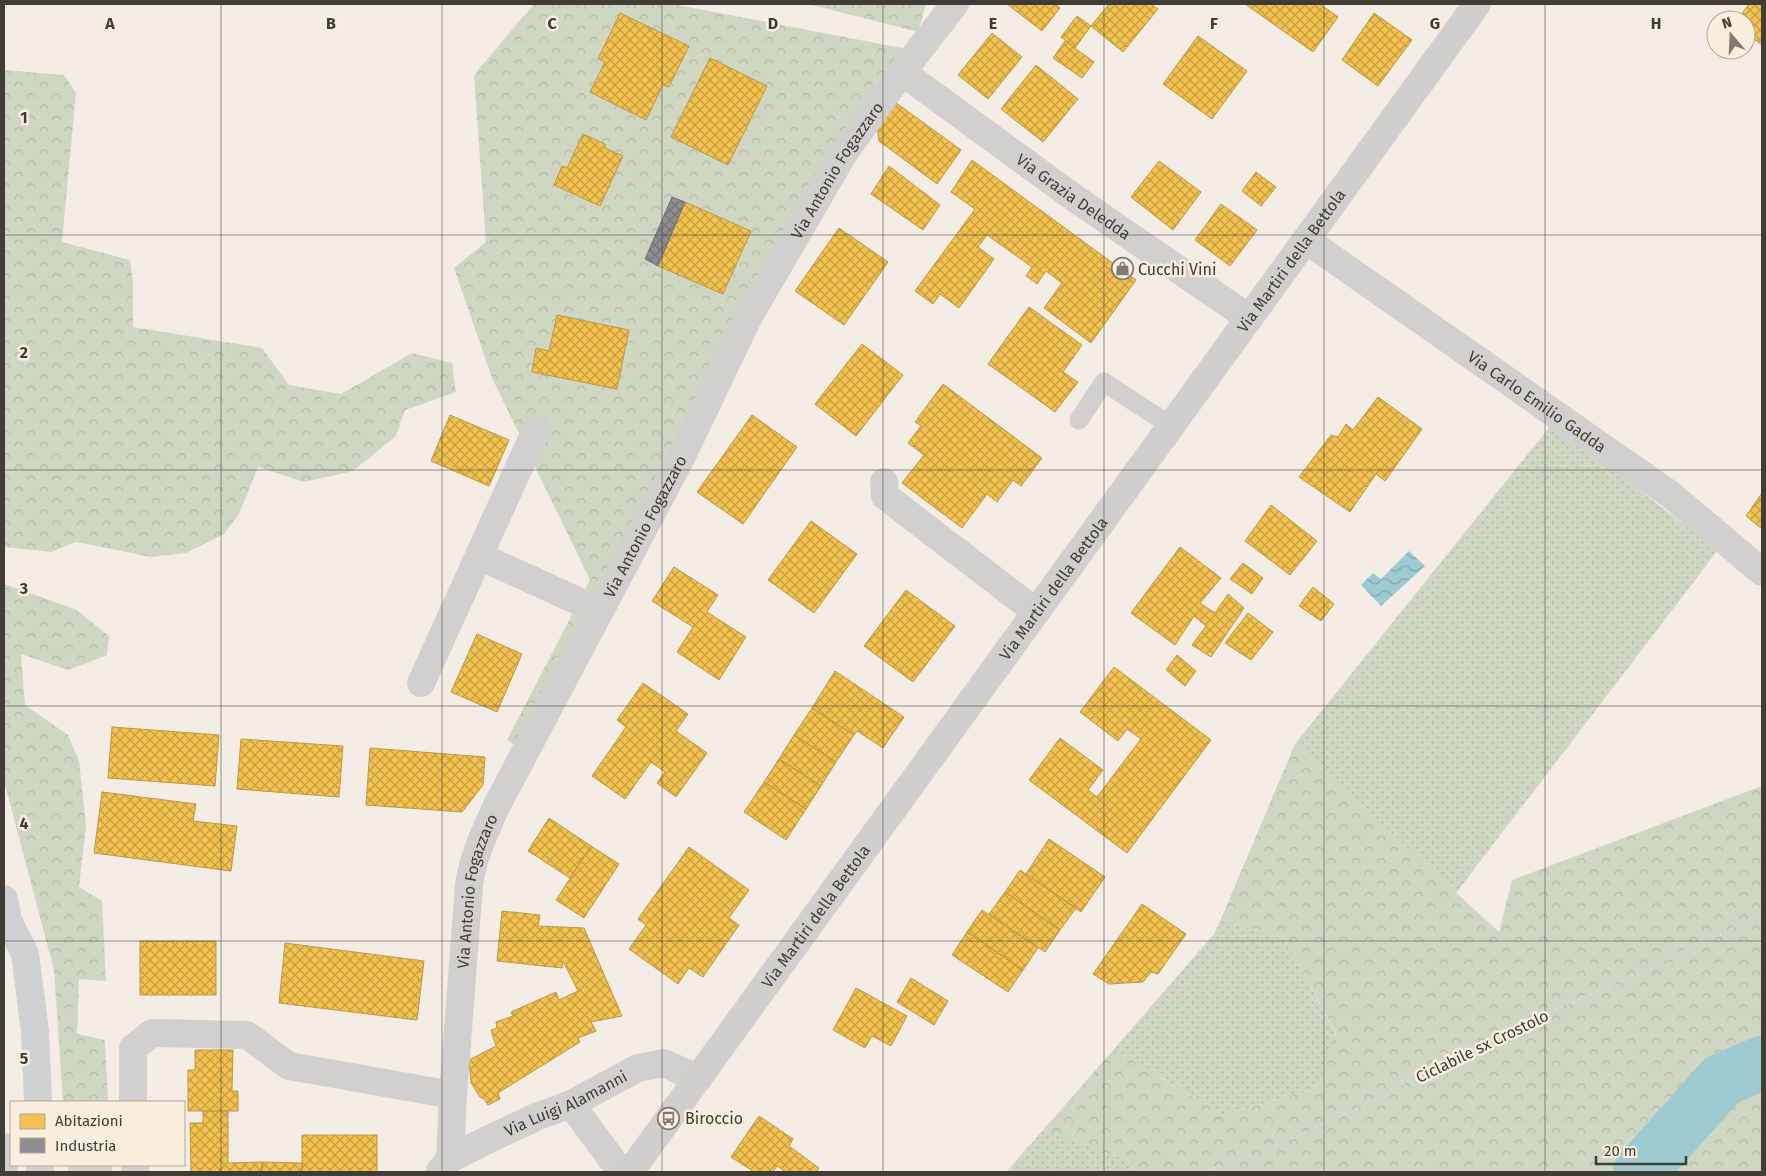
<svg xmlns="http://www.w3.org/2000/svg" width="1766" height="1176" font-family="'Fira Sans',sans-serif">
<defs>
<pattern id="grass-dots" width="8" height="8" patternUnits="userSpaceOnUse" patternTransform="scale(1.25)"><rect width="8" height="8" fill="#cfd7c2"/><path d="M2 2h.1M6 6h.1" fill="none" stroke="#b3b9a7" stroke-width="1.8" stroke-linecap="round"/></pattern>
<pattern id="forest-crowns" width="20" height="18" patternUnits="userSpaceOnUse" patternTransform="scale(1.25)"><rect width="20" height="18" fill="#cfd7c2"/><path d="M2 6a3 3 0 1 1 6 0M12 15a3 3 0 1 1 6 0" fill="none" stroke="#b3b9a7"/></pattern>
<pattern id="water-waves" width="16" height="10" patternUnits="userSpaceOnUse" patternTransform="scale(1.25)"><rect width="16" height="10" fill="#9dcbd1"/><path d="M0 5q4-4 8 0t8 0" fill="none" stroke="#81a6aa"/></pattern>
<pattern id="homes-cross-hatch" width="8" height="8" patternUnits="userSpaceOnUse" patternTransform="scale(1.25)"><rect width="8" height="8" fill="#f2c14e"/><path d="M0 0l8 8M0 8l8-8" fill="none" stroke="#c59e42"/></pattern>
<pattern id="industry-cross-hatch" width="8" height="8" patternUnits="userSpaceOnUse" patternTransform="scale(1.25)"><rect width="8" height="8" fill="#8d8d92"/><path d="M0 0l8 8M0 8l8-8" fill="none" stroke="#757478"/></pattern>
</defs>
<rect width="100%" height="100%" fill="#f4ede5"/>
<path fill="url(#grass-dots)" d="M1552,424L1718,550L1456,893L1295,744Z
M1221,919L1286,940L1336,1035L1316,1089L1223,1115L1114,1049L1214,934Z
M1044,1129L1140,1165L1122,1172H1006Z"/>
<path fill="url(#forest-crowns)" d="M534,4H672L902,48L913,57L865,121L525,752L507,740L590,580L492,378L454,268L486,242L474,75Z
M808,4H926L918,32Z
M4,70L64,75L76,93L62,242L130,260L133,283V327L262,348L289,385L341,394L412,353L452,363L456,392L405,410L396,436L353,471L304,482L258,467L239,514L224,534L186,553L151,557L76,542L51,552L4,547Z
M4,584L75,609L109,636L107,655L68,670L21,654L25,705L68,735L79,761L86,825L79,887L102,901L106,981L79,979L77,1034L105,1040L108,1102H63L54,970L4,781Z
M1295,744L1499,932L1512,880L1762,786V1172H1122L1139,1165L1044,1129L1114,1049L1223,1115L1316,1089L1336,1034L1286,940L1221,919Z
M68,1165H112V1172H68Z"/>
<path fill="url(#water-waves)" d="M1409,551L1425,566L1381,606L1361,585L1373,573L1381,579Z"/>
<path fill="url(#homes-cross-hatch)" stroke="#bd9947" d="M1007,4H1055L1060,8L1042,31Z
M1109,4H1151L1158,9L1123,52L1091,26Z
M1245,4H1320L1338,17L1313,52Z
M1749,4H1762V45L1746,33V20H1737Z
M620,13L689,46L669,87L663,85L646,120L590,92L605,62L598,59Z
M1374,13L1412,40L1378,86L1342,60Z
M1077,16L1091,26L1075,48L1061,37Z
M992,33L1022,57L988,99L958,75Z
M1198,36L1247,71L1212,119L1163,84Z
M1065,41L1094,62L1082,78L1053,58Z
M710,58L767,86L728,165L671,137Z
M1036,65L1078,99L1043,142L1001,109Z
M895,102L961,150L937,184L879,141L877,125Z
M583,134L605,144V148L623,156L600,206L554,185L562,166L567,168Z
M972,160L1136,280L1091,343L1044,308L1062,283L1046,271L1037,284L1026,276L1032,267L987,235L978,247L994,259L959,308L940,294L933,304L915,291L975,209L951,192Z
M1159,161L1201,192L1173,230L1131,197Z
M889,166L940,205L923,230L871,194Z
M1256,172L1276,187L1261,206L1242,191Z
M685,202L751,231L723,294L658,266Z
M1221,204L1257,230L1230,266L1195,240Z
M839,228L888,262L844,325L795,291Z
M1029,307L1082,345L1063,372L1078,382L1055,412L988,364Z
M557,315L629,330L617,389L532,372L536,348L549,351Z
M862,344L903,375L856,436L815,404Z
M943,384L1042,458L1021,486L1013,480L997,502L987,494L962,528L902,483L924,455L908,443L921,426L915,422Z
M1378,397L1422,429L1385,481L1376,474L1350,512L1299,477L1331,435L1338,437L1346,424L1353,430Z
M450,415L509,440L489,486L431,461Z
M752,415L797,447L743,524L697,492Z
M1762,493V529L1746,516Z
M1271,505L1317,541L1290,575L1245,541Z
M811,521L857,554L814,613L768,580Z
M1180,547L1221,578L1200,603L1215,613L1228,594L1244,608L1211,657L1192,645L1206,626L1194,616L1175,645L1131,613Z
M1243,563L1263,578L1252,594L1230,579Z
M674,567L718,595L707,612L746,637L719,680L677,652L693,627L652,601Z
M1313,587L1334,604L1321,621L1299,606Z
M906,590L955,626L913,682L864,646Z
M1248,613L1273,632L1251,660L1225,643Z
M477,634L522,654L497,712L451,692Z
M1177,655L1196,671L1185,686L1166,670Z
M1114,667L1211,740L1127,853L1029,780L1060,738L1103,770L1088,790L1097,797L1141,739L1127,729L1118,741L1080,712Z
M835,671L904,717L883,748L857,731L854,735L812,708Z
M643,683L688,714L676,731L707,753L676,797L657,783L665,772L651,762L625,799L592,776L626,727L617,720Z
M812,708L854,735L836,762L794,735Z
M112,727L219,735L215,786L108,778Z
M794,735L836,762L821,786L779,759Z
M241,739L343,746L339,797L237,789Z
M370,748L485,757L483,785L462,812L366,805Z
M779,759L821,786L806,809L764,782Z
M764,782L806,809L786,840L744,812Z
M102,792L196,804L193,821L237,826L231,871L94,853Z
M549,818L591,846L570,878L528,851Z
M1049,839L1105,877L1081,912L1026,874Z
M591,846L619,864L584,918L556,900Z
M689,847L749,890L729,918L739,925L703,977L689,968L678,984L629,949L646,925L638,919Z
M1020,870L1076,908L1060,930L1005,892Z
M1005,892L1060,930L1045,952L989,914Z
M1142,904L1186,934L1158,974L1151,972L1143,982L1109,984L1093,974Z
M982,910L1038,948L1023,970L967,932Z
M502,911L540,915L538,926L584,928L622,1016L591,1022L596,1031L578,1038L580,1042L498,1093L500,1099L488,1105L484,1099L480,1097L471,1083L469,1060L496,1046L491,1030L497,1028L496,1022L513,1016L511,1012L556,992L559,1000L578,991L563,961L562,968L497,961Z
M967,932L1023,970L1008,992L952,955Z
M140,941H216V995H140Z
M285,943L424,961L417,1020L279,1003Z
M911,978L948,1001L934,1025L897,1002Z
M856,988L907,1016L891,1046L872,1036L865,1048L833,1030Z
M195,1050H233L232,1091H238V1111H188V1070H195Z
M203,1111H228V1163L262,1162V1172H191L190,1123H203Z
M759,1116L793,1139L789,1146L819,1168L816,1172H786L777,1166L773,1172H754L731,1157Z
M302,1135H377V1172H302Z
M262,1162L302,1163V1172H262Z"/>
<path fill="url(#industry-cross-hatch)" stroke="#767576" d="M672,197L685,202L658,266L645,259Z"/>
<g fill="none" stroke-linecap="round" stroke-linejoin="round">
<path stroke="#9dcbd1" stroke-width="54" d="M1640,1172L1722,1080L1762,1063"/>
<path stroke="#d8d6d3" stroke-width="3" stroke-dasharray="2.5 4" stroke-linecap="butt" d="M1200,1172L1214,1169L1267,1150L1378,1098L1513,1028L1600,991L1762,914"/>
<path stroke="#d2d0ce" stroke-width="19" d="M1079,420L1104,382L1171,426"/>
<g stroke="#d2d0ce" stroke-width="28">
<path id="s1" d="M902,72L1073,197L1249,318"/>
<path id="s2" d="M1306,240L1671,495L1762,572"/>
<path d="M884,482L885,496L1036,612"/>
<path d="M479,556L600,611"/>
<path d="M421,683L536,430"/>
<path d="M133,1102V1048L152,1033L247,1035L289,1066L453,1095"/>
<path d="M571,1104L621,1172"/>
<path id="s3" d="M450,1159L453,1095L469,885C473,856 485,832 497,805L681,458L748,318L844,153L902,72L955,4"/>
<path d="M135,1165V1172"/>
<path id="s4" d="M440,1171L450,1159L483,1142L536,1117L571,1104L638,1068L664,1063L698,1079"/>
</g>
<path stroke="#d0cfce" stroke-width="28" id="s5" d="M630,1172L1477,4"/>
<path stroke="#cfd1d3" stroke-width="28" d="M4,899L8,920L25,954L35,1031L38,1102
M4,1147V1172
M40,1165V1172"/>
</g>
<path fill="none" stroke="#403c36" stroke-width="1" stroke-opacity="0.55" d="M221,4V1172M442,4V1172M662,4V1172M883,4V1172M1104,4V1172M1324,4V1172M1545,4V1172M4,235H1762M4,470H1762M4,706H1762M4,941H1762"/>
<defs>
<symbol id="shop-ring" viewBox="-11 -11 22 22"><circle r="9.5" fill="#faeedf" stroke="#7f7a73" stroke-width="1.5"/><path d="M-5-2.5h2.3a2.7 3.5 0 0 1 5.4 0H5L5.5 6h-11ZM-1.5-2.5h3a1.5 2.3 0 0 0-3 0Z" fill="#7f7a73"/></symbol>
<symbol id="bus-ring" viewBox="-11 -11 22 22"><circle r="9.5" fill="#faeedf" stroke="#7f7a73" stroke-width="1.5"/><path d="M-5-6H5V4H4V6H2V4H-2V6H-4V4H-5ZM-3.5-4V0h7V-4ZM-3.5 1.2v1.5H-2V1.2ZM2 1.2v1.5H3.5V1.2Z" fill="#7f7a73"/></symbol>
</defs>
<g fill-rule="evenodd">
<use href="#shop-ring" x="1110" y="256" width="25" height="25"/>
<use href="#bus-ring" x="656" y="1106" width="25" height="25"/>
</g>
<g text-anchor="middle" stroke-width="5" stroke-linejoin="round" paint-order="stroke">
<g font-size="16" fill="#403c36" stroke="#faeedf">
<text dy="6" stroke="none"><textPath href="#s3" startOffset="1080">Via Antonio Fogazzaro</textPath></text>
<text dy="6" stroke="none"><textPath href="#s1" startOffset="212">Via Grazia Deledda</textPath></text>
<text dy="6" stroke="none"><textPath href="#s5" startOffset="1126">Via Martiri della Bettola</textPath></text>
<text dy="6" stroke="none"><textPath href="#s2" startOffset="282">Via Carlo Emilio Gadda</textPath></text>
<text dy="6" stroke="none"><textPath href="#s3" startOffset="675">Via Antonio Fogazzaro</textPath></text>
<text dy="6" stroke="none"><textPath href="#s5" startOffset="721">Via Martiri della Bettola</textPath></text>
<text dy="6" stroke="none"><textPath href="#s3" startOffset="270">Via Antonio Fogazzaro</textPath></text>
<text dy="6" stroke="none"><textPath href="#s5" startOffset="316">Via Martiri della Bettola</textPath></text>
<text transform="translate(1482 1046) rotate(-26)" y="6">Ciclabile sx Crostolo</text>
<text dy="6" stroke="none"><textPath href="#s4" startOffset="144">Via Luigi Alamanni</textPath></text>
</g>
<g font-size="16" fill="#403c36" stroke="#faeedf" text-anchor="start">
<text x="1138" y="275">Cucchi Vini</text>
<text x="685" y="1124">Biroccio</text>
</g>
</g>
<g font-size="16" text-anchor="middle" font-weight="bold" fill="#403c36" stroke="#faeedf" stroke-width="5" stroke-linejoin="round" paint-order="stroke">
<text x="110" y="29">A</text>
<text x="331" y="29">B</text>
<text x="552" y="29">C</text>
<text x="773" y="29">D</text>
<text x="993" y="29">E</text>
<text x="1214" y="29">F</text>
<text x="1435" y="29">G</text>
<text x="1656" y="29">H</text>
<text x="24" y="123">1</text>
<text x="24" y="358">2</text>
<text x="24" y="594">3</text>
<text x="24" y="829">4</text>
<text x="24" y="1064">5</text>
</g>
<rect width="1766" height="1176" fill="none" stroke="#403c36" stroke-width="10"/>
<rect x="10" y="1101" width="175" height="65" fill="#faeedf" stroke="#b0a79b"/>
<rect x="20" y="1114" width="25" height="15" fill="#f2c14e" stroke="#b0a79b"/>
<text x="55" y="1126" font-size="15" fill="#403c36">Abitazioni</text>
<rect x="20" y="1138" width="25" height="15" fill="#8d8d92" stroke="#b0a79b"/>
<text x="55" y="1151" font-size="15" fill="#403c36">Industria</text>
<g transform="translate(1731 35) rotate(341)"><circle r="24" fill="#faeedf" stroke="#b0a79b"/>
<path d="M0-4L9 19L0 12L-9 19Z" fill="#7f7a73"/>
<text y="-8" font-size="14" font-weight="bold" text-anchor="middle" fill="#403c36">N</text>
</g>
<path d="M1596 1156v8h90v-8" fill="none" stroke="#403c36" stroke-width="2.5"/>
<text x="1604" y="1156" font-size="15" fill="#403c36" stroke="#faeedf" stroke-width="4" paint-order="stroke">20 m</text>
</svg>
